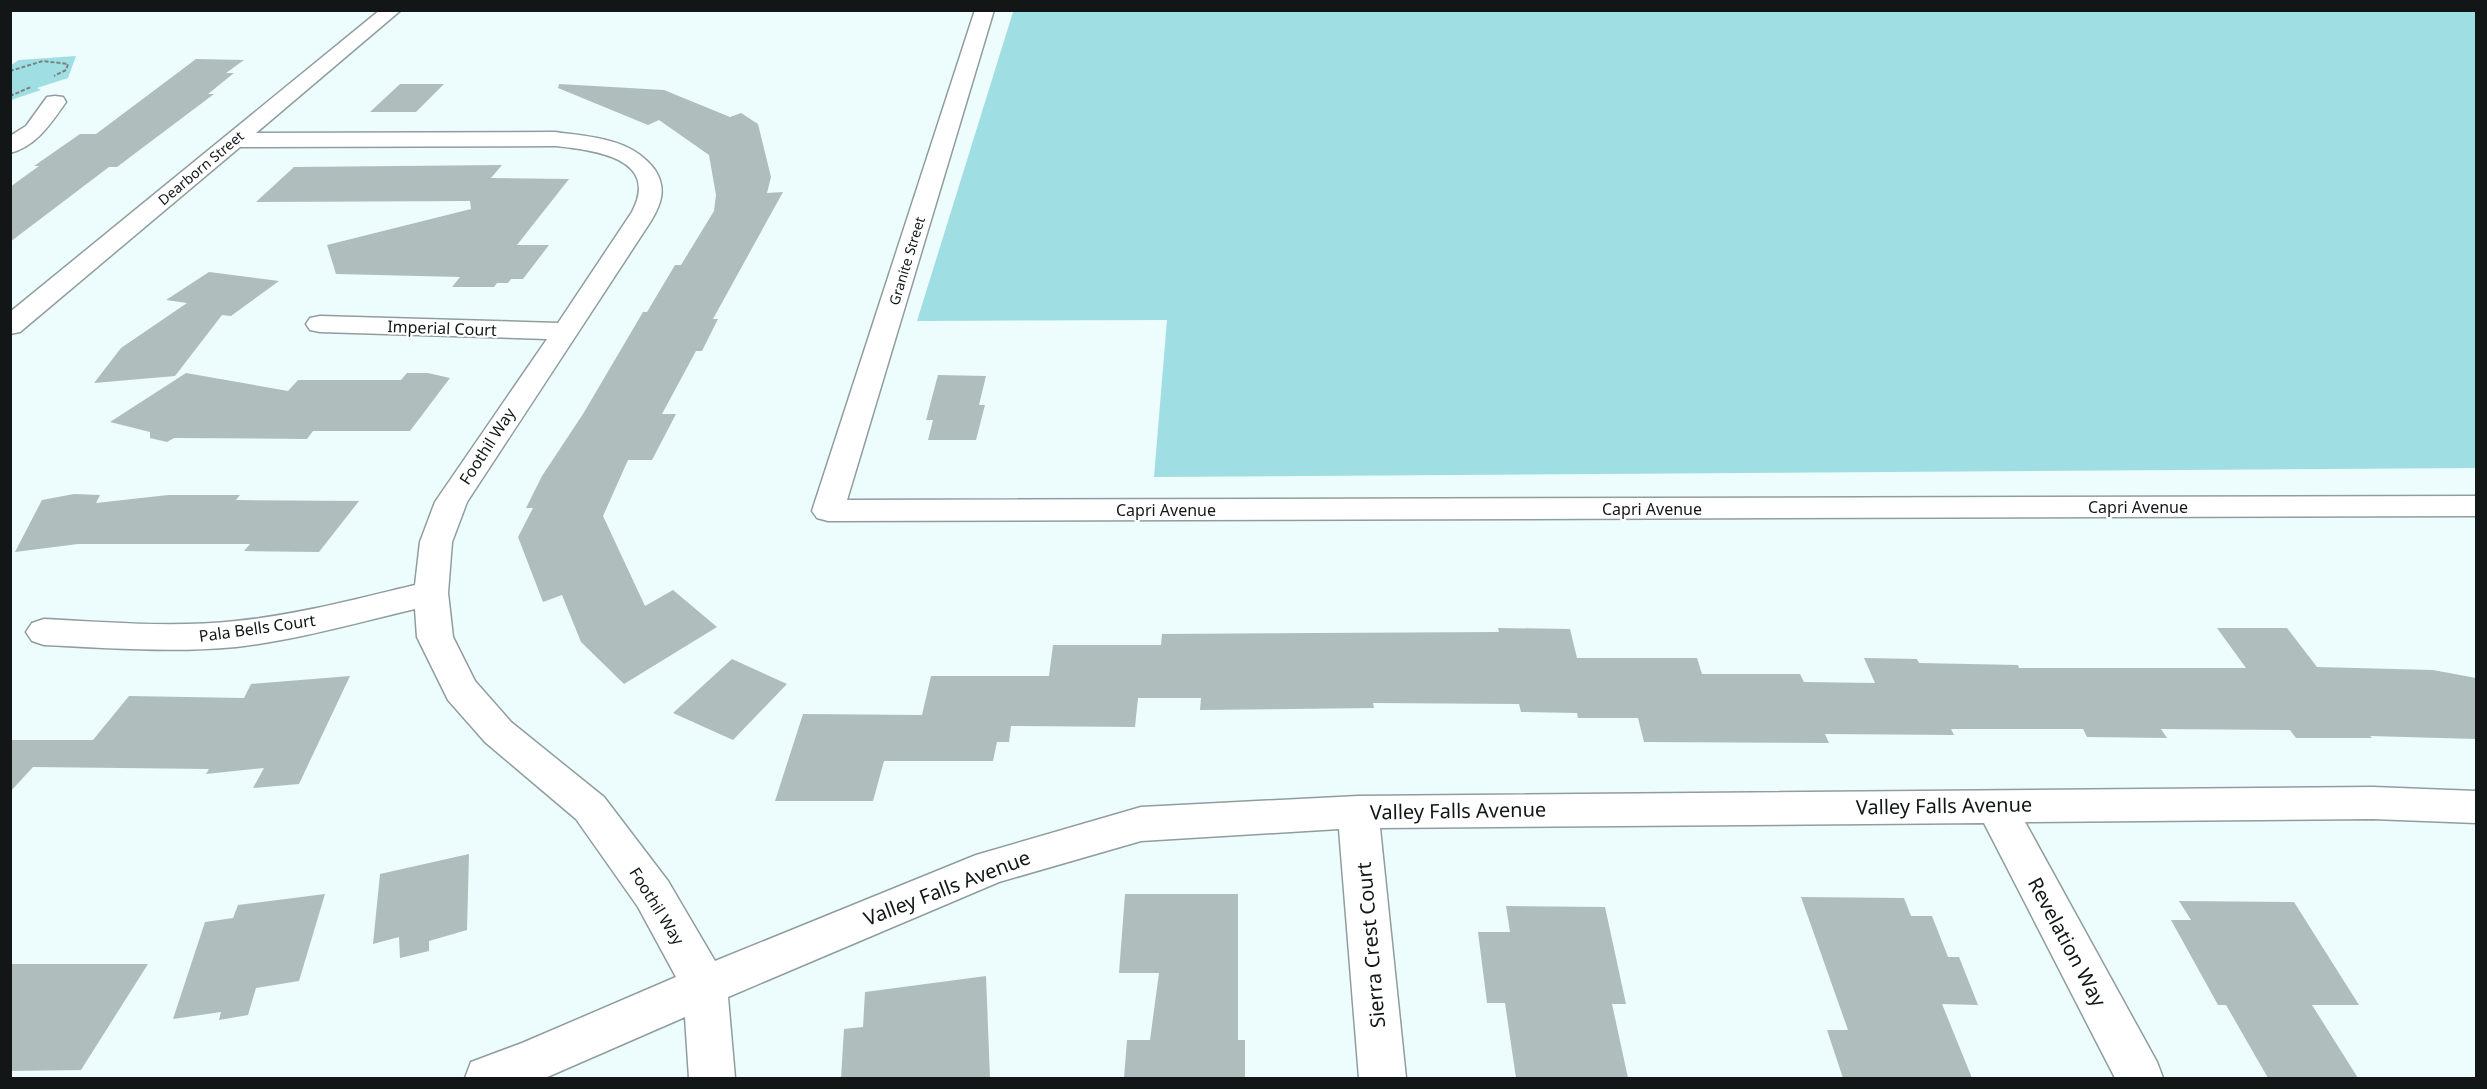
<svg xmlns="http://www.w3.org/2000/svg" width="2487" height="1089" font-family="'Noto Sans',sans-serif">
<rect width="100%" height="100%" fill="#edfcfd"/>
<path fill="#9fdee2" d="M1195,11L2476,12V468L1154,477L1167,320L917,321L1013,12Z
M76,56L68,78L37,88L41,90L11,100V65L19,60Z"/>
<path fill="#afbdbd" d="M196,59L244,60L226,73H234L208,94H214L117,167H109L10,242V187L39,166H34L80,134H96Z
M400,84H444L416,112H370Z
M559,84L664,90L730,117L741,113L758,124L771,177L767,193L783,192L713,319H718L702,351H696L662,414H676L652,460H628L603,516L645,606L673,590L717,627L624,684L581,642L562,595L543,602L518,537L533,508H526L542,476L583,414L643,312H647L675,265H681L714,211L716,195L709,155L659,120L648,125L558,88Z
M502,165L491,178L569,179L517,245H549L523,279H511L508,283H497L494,287H452L460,277L336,274L327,245L471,209L470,201L256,202L294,167Z
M209,272L279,281L231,316L222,315L175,376L94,383L121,348L187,303L166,300Z
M186,373L288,391L298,380H401L407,373H428L450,378L410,431H313L307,439L174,438L167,442L150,438V432L110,422Z
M938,375L986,376L979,405H985L976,440H928L933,420H926Z
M74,494L100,495L96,503L168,495H240L236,500L359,501L319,552L244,551L250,544H78L15,552L42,500Z
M1498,628L1570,629L1577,658H1697L1702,674H1800L1804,682L1875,683L1864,658L1917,659L1919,663L2018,665L2019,668H2246L2217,628H2287L2317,667L2433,670L2476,678V739L2370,736L2372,738H2296L2290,730L2161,729L2167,738L2087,737L2083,729H1951L1954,735L1825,734L1829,743L1644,742L1638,718H1578L1577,713L1521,712L1519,704L1373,703L1374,708L1200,710L1201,698H1138L1135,727L1011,726L1009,742H997L993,761H884L873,801H775L803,714L922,715L931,676H1049L1053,645H1161L1162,634L1499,632Z
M732,659L787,684L733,740L673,713Z
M350,676L299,784L253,788L264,768L206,774L209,769L33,767L10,792V740H93L129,696L244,698L251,684Z
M469,854L467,930L429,941V951L400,958L399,937L373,944L380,874Z
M325,894L299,981L256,988L248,1015L219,1020L221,1012L173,1019L205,922L233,918L238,905Z
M1125,894H1238V1040H1245V1078H1124L1127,1040H1150L1159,973H1119Z
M1801,897L1904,898L1911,916H1932L1948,957H1959L1978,1005L1942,1004L1972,1078H1843L1827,1030H1848Z
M2179,901L2294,902L2359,1005H2312L2358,1078H2268L2226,1005H2218L2171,920H2191Z
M1506,906L1605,907L1626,1004H1612L1628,1078H1516L1505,1003H1487L1478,932H1510Z
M10,964H148L81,1070L10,1071Z
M986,976L990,1078H841L844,1029L863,1027L865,992Z"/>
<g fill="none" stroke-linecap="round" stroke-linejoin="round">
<defs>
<path id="minor" d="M380,10H401L256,133L555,132C591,137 632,138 655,170C667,189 661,204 651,221L467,502L452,542L448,593L453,637L475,681L511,722L604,797L668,881L715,961L976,855L1141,807L1358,796L2373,787L2476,791V823L2373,819L2025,822L2157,1062L2163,1078H2115L1984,823L1380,828L1406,1078H1359L1339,829L1141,841L999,882L728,997L735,1078H689L685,1017L545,1078H465L471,1062L522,1043L676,977L638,907L576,819L485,742L448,700L417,637L415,609C356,623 297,640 236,647C172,653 108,648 44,645L32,641L26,632L32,623L44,619C108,622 172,628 236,621C296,615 356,599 415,585L420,542L435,502L547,339L320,332L310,330L306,324L310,318L320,316L558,323L632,212C661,157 592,150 555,146L240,147L20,332L10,334V312Z
M975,10H994L847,500L2476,496V516L828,521L817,518L812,511Z
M55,96L63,97L66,102C51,123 37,146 10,153V136L26,126L47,97Z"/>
</defs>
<use href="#minor" stroke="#909d9e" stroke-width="3"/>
<path stroke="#798283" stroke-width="2" stroke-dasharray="4 2" stroke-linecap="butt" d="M10,71L43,61L68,64L66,70L54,76
M10,96L31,87"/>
<use href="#minor" fill="#fff" fill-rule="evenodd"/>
</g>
<g text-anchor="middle" stroke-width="4.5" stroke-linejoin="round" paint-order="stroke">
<g font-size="14" fill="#121617" stroke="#fff">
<text transform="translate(201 168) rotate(-40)" y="5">Dearborn Street</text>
<text transform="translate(907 261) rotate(-73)" y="5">Granite Street</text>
</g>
<g font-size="16" fill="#121617" stroke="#fff">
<text transform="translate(442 328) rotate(2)" y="6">Imperial Court</text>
<text transform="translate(487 446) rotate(-57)" y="6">Foothil Way</text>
<text x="2138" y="513">Capri Avenue</text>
<text x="1652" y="515">Capri Avenue</text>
<text x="1166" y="516">Capri Avenue</text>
<text transform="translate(257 628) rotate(-8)" y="6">Pala Bells Court</text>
<text transform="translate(657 906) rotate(58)" y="6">Foothil Way</text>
</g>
<g font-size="20" fill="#121617" stroke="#fff">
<text transform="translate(1944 806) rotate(-1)" y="7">Valley Falls Avenue</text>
<text transform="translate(1458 811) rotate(-1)" y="7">Valley Falls Avenue</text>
<text transform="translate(947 888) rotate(-21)" y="7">Valley Falls Avenue</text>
<text transform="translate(2067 942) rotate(62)" y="7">Revelation Way</text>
<text transform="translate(1371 945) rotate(-95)" y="7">Sierra Crest Court</text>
</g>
</g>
<rect width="2487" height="1089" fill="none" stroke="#121617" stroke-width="24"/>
</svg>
